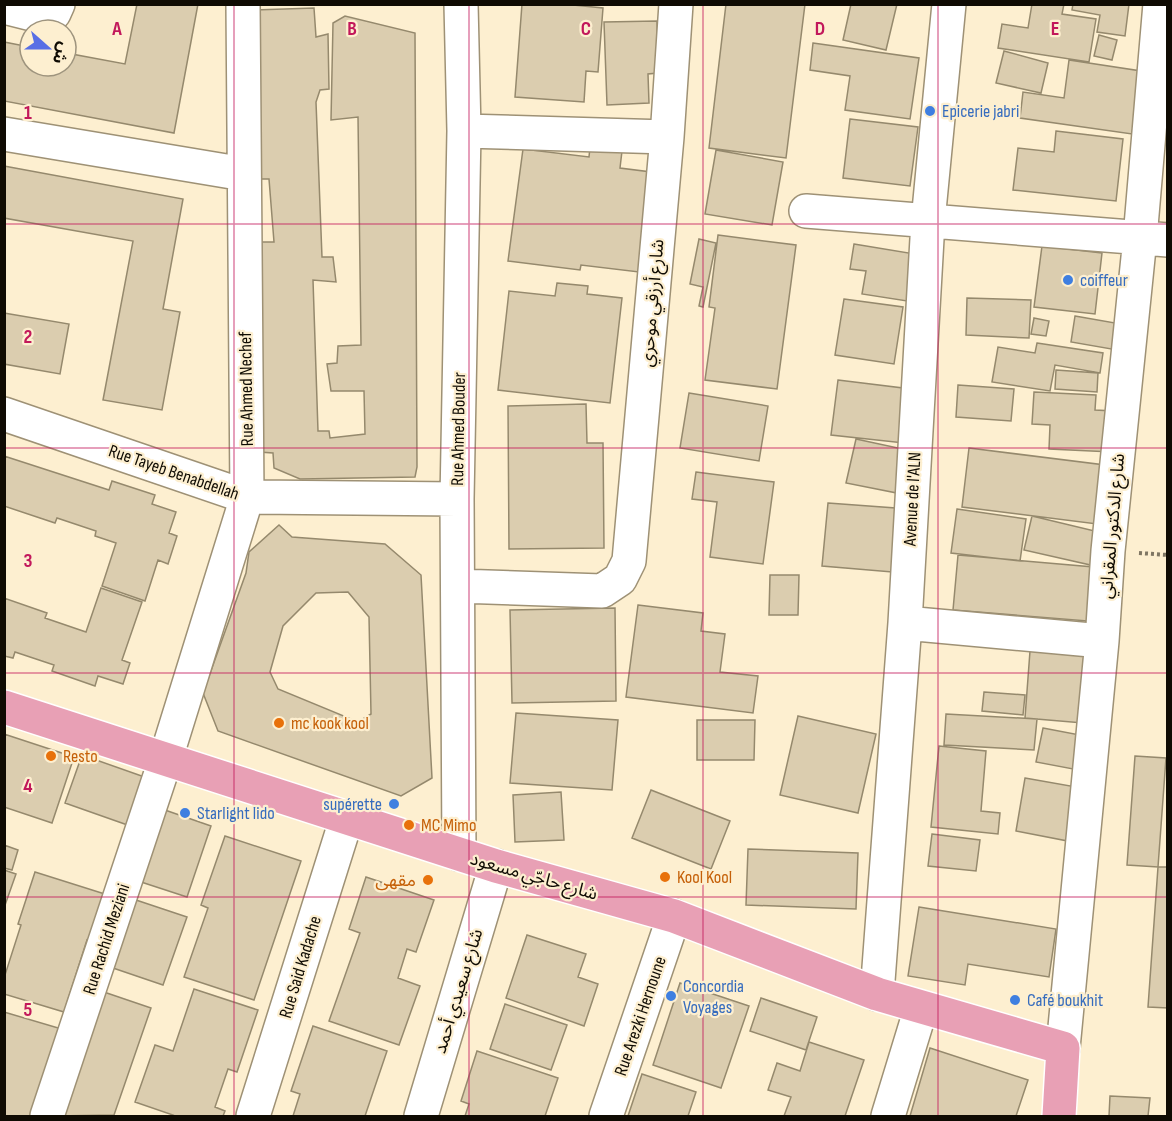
<svg xmlns="http://www.w3.org/2000/svg" width="1172" height="1121" font-family="'Sofia Sans Condensed','Noto Sans Arabic',sans-serif">
<rect width="100%" height="100%" fill="#fdefd0"/>
<path fill="#dbcdaf" stroke="#95896d" stroke-width="1.5" fill-rule="evenodd" d="M137,4H198L174,133L4,101V42L30,47V66H66V53L125,64Z
M522,4H563L603,8L598,72L586,71L584,102L515,97Z
M726,4H805L786,158L709,148Z
M851,4H897L886,50L843,40Z
M1032,4H1064L1062,14L1096,19L1089,62L998,48L1002,24L1028,28Z
M1073,4H1129L1125,36L1097,32L1100,15L1072,10Z
M314,8L316,37L328,34L329,89L320,90L316,102L322,257H333L336,282L313,280L318,431H329L330,438L365,434L364,391H331L327,364L337,363L338,346L361,345L358,117L331,120L333,23L345,16L415,33L417,467L415,477L300,479L274,468L273,453L259,452L254,242H274L269,179H261L254,10Z
M657,21L658,73L648,74L649,103L607,105L604,22Z
M1099,35L1117,40L1112,60L1094,56Z
M813,43L919,58L910,119L845,110L850,76L810,70Z
M1004,51L1048,63L1041,93L996,83Z
M1069,60L1141,71L1132,134L1020,118L1023,92L1064,98Z
M850,119L918,127L910,186L843,178Z
M1056,131L1123,139L1116,201L1013,190L1018,148L1054,152Z
M590,147L622,151L620,168L659,173L639,272L581,265L580,270L508,261L523,149L589,157Z
M716,150L783,162L772,225L705,214Z
M4,166L183,199L163,309L180,312L162,410L103,400L133,241L4,218Z
M718,235L796,245L777,389L705,380L715,308L709,307Z
M699,239L716,243L703,307L699,306L703,287L690,284Z
M854,244L915,254L907,301L862,294L866,271L850,269Z
M1042,246L1102,253L1095,314L1034,307Z
M557,283L588,286L587,294L622,298L610,403L498,390L509,291L555,296Z
M967,298L1031,300L1029,338L966,335Z
M844,299L903,307L894,364L835,355Z
M4,313L69,324L60,374L4,364Z
M1075,316L1121,324L1117,350L1071,342Z
M1034,318L1049,321L1046,336L1031,334Z
M1037,343L1103,353L1100,373L1055,365L1050,391L992,382L998,347L1035,353Z
M1056,370L1098,373L1097,392L1055,389Z
M838,380L911,389L904,443L831,435Z
M958,385L1014,389L1011,421L956,417Z
M1034,392L1096,395L1095,410L1114,411L1112,452L1049,449L1050,425L1032,424Z
M689,393L768,406L759,461L680,448Z
M586,404L587,443H603L604,548L509,549L508,406Z
M856,439L912,451L902,494L846,483Z
M969,448L1113,466L1105,525L962,507Z
M4,456L109,490L112,481L155,495L152,504L176,512L169,533L177,536L168,564L158,560L145,601L102,586L116,543L95,536L96,531L57,518L55,523L4,506Z
M696,472L774,482L763,564L710,557L717,502L692,499Z
M828,503L909,509L904,573L822,566Z
M957,509L1026,519L1020,561L951,553Z
M1032,516L1103,533L1095,566L1024,550Z
M279,525L292,537L385,544L421,575L432,778L401,796L218,731L203,693L246,573L249,552ZM348,592L369,617L371,714L358,722L278,689L270,672L283,626L316,593Z
M958,555L1105,568L1100,622L953,610Z
M770,575H799L798,615H769Z
M101,588L142,602L122,660L130,663L123,684L98,676L95,686L52,671L54,665L15,652L13,658L4,656V598L47,613L45,618L86,632Z
M638,605L703,613L701,631L725,634L720,672L758,676L753,713L626,697Z
M615,608L616,701L512,703L510,610Z
M1030,651L1088,655L1083,723L1025,718Z
M984,692L1025,695L1023,715L982,711Z
M516,713L618,720L612,790L510,783Z
M946,714L1037,719L1034,750L944,745Z
M798,716L876,734L858,813L780,795Z
M697,720H755L754,760H697Z
M1043,728L1080,735L1073,769L1036,762Z
M4,734L74,757L52,823L4,807Z
M939,746L986,751L981,811L1000,813L998,834L931,827Z
M82,755L153,780L136,828L65,803Z
M1135,756L1166,758L1158,867L1127,865Z
M1025,778L1082,788L1073,842L1016,831Z
M651,790L730,821L711,869L632,838Z
M561,792L564,840L515,842L513,795Z
M162,809L211,826L187,897L138,881Z
M932,834L980,840L976,871L928,866Z
M225,836L301,861L254,1000L184,977L208,908L201,905Z
M4,845L18,850L12,870L4,868Z
M748,849L858,853L856,909L746,905Z
M1158,867H1168V1008L1148,1007Z
M4,870L16,874L4,908Z
M35,872L108,895L92,943L87,940L64,1012L4,994V978L21,925L18,924Z
M366,877L434,900L416,952L407,949L398,978L420,986L399,1045L329,1021L360,933L349,929Z
M133,899L187,917L163,985L110,967Z
M919,907L1056,929L1049,977L968,964L965,985L908,976Z
M527,935L586,954L578,977L598,984L584,1026L506,998Z
M680,983L749,1006L721,1088L653,1065Z
M194,989L258,1010L237,1072L228,1069L215,1107L225,1111L223,1116H172L173,1115L135,1102L155,1045L173,1051Z
M98,990L151,1008L114,1115L55,1116Z
M761,998L817,1017L806,1050L750,1031Z
M505,1004L567,1025L551,1070L490,1049Z
M4,1012L65,1030L37,1116H4Z
M313,1026L387,1051L365,1116H293L300,1094L291,1091Z
M809,1042L864,1060L845,1116H784L791,1097L768,1090L777,1063L800,1071Z
M930,1048L1028,1080L1016,1116H910Z
M477,1051L558,1078L545,1116H465L469,1104L461,1101Z
M642,1074L696,1092L688,1116H628Z
M1110,1096L1150,1098L1148,1116H1109Z"/>
<g fill="none" stroke-linecap="round" stroke-linejoin="round">
<defs>
<path id="minor" d="M4,7L44,17L54,13L58,4
M464,131L667,137
M4,134L244,174
M806,211L1168,240
M4,414L247,497L457,499
M458,586L602,591L620,579L629,561L667,137L676,4
M905,623L1102,641
M459,854L457,499L464,131L461,4
M877,994L905,623L928,221L949,4
M1063,1048L1102,641L1108,551L1140,238L1160,4
M47,1116L165,761L247,497L243,4
M253,1116L347,817
M421,1116L496,866
M606,1116L674,916
M888,1116L921,1008"/>
<path id="major" d="M4,707L496,866L674,916L877,994L1063,1048L1059,1116"/>
</defs>
<use href="#minor" stroke="#9e9175" stroke-width="36"/>
<use href="#major" stroke="#fff" stroke-width="36"/>
<path stroke="#7f7663" stroke-width="4" stroke-dasharray="3 3" stroke-linecap="butt" d="M1139,553L1168,555"/>
<use href="#minor" stroke="#fff" stroke-width="33"/>
<use href="#major" stroke="#e8a0b5" stroke-width="33"/>
</g>
<path fill="none" stroke="#c2185b" stroke-width="1.5" stroke-opacity="0.55" d="M234,4V1116M469,4V1116M703,4V1116M938,4V1116M4,224H1168M4,448H1168M4,673H1168M4,897H1168"/>
<g fill="#3f7fe0" stroke="#fdefd0" stroke-width="2">
<circle cx="930" cy="111" r="6"/>
<circle cx="1068" cy="280" r="6"/>
<circle cx="394" cy="804" r="6"/>
<circle cx="185" cy="813" r="6"/>
<circle cx="671" cy="996" r="6"/>
<circle cx="1015" cy="1000" r="6"/>
</g>
<g fill="#e8710a" stroke="#fdefd0" stroke-width="2">
<circle cx="279" cy="723" r="6"/>
<circle cx="51" cy="756" r="6"/>
<circle cx="409" cy="825" r="6"/>
<circle cx="665" cy="877" r="6"/>
<circle cx="428" cy="880" r="6"/>
</g>
<g text-anchor="middle" stroke-width="4.5" stroke-linejoin="round" paint-order="stroke">
<g font-size="18" fill="#366cbe" stroke="#fdefd0" text-anchor="start">
<text x="942" y="117">Epicerie jabri</text>
<text x="1080" y="286">coiffeur</text>
<text x="382" y="810" text-anchor="end">supérette</text>
<text x="197" y="819">Starlight lido</text>
<text x="683" y="992">Concordia<tspan x="683" dy="21">Voyages</tspan></text>
<text x="1027" y="1006">Café boukhit</text>
</g>
<g font-size="18" fill="#0f0b03" stroke="#fdefd0">
<text transform="translate(652 303) rotate(-85)" y="6">شارع أرزقي موحري</text>
<text transform="translate(246 389) rotate(-91)" y="6">Rue Ahmed Nechef</text>
<text transform="translate(458 429) rotate(-89)" y="6">Rue Ahmed Bouder</text>
<text transform="translate(174 472) rotate(19)" y="6">Rue Tayeb Benabdellah</text>
<text transform="translate(912 499) rotate(-87)" y="6">Avenue de l'ALN</text>
<text transform="translate(1112 526) rotate(-85)" y="6">شارع الدكتور المقراني</text>
<text transform="translate(534 876) rotate(16)" y="6">شارع حاجّي مسعود</text>
<text transform="translate(106 939) rotate(-72)" y="6">Rue Rachid Meziani</text>
<text transform="translate(300 967) rotate(-73)" y="6">Rue Said Kadache</text>
<text transform="translate(458 991) rotate(-73)" y="6">شارع سعيدي أحمد</text>
<text transform="translate(640 1016) rotate(-71)" y="6">Rue Arezki Hernoune</text>
</g>
<g font-size="18" fill="#c56008" stroke="#fdefd0" text-anchor="start">
<text x="291" y="729">mc kook kool</text>
<text x="63" y="762">Resto</text>
<text x="421" y="831">MC Mimo</text>
<text x="677" y="883">Kool Kool</text>
<text x="416" y="886" text-anchor="end">مقهى</text>
</g>
</g>
<g font-size="20" text-anchor="middle" font-weight="bold" fill="#c2185b" stroke="#fdefd0" stroke-width="4.5" stroke-linejoin="round" paint-order="stroke">
<text x="117" y="35">A</text>
<text x="352" y="35">B</text>
<text x="586" y="35">C</text>
<text x="820" y="35">D</text>
<text x="1055" y="35">E</text>
<text x="28" y="119">1</text>
<text x="28" y="343">2</text>
<text x="28" y="567">3</text>
<text x="28" y="792">4</text>
<text x="28" y="1016">5</text>
</g>
<rect width="1172" height="1121" fill="none" stroke="#0f0b03" stroke-width="12"/>
<g transform="translate(48 48) rotate(111)"><circle r="28" fill="#fdefd0" stroke="#9e947e" stroke-width="1.5"/>
<path d="M0-4.5L10 22L0 15L-10 22Z" fill="#586fe5"/>
<text y="-9" font-size="16" font-weight="bold" text-anchor="middle" fill="#0f0b03">ش</text>
</g>
</svg>
